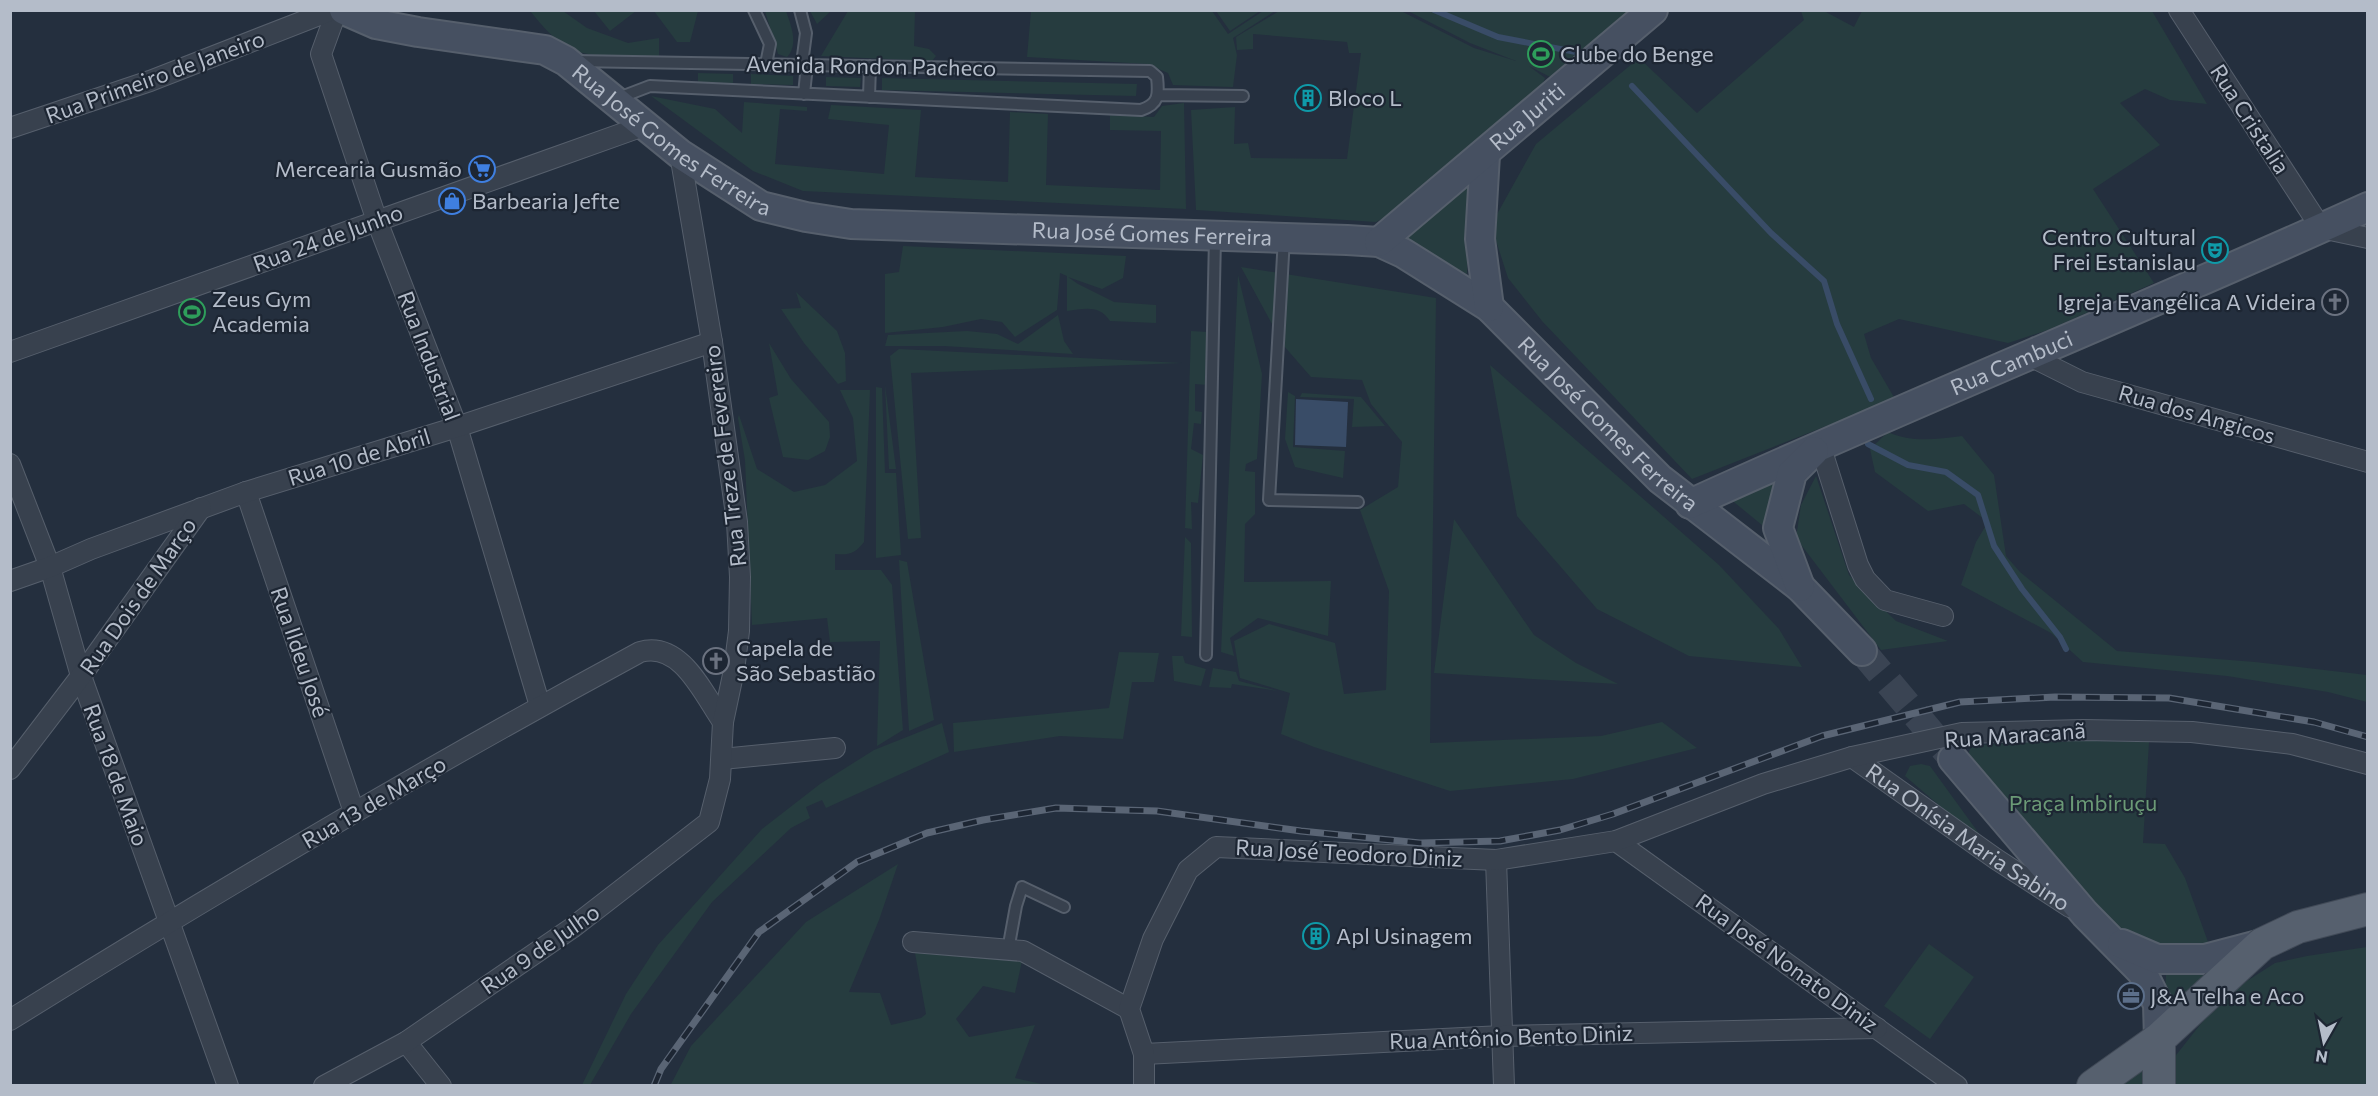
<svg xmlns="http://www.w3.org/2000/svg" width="2378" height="1096" font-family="Commissioner,sans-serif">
<rect width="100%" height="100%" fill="#242f3e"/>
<path fill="#263c3f" d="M915,10L914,46L929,49L936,56L932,61L821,56L848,11Z
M530,11H563L587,28L628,43L659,38V56C630,56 598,60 571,49C555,42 541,24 530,11Z
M594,11H636L610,31Z
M654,11H698L690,42H677Z
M765,11H786C791,26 799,44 787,57L778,54Z
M810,11H831L817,24Z
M1031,11H1212L1228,34L1263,11H1275L1233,38L1237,55L1233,87L1173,85L1168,73L1147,64L1027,57Z
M1216,11H1260L1230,31Z
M1279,11H1401L1474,48L1516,61L1470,43L1408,11H1635L1554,79L1529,66L1545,78L1543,83L1404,207L1376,222L1196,210L1191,110L1235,107L1234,144L1248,143L1251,158L1347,159L1361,53H1349L1347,42L1253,34V49L1237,50L1236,37Z
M1801,11H1824L1854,27L1862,11H2152L2207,104L2170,100L2145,89L2120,103L2160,145L2093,189L2154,283L2048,330L2008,343L1899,319L1864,334L1871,358L1895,399L1692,479L1542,321L1508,278L1491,225L1536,144L1639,58L1697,113L1804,20Z
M698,73L733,74V83L698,82Z
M751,74L793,76V85L751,84Z
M826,77L861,78L860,87L826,86Z
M882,78L1137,84L1136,96L882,90Z
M651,96L715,109L742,133L744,102L807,107V111L780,109L775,164L884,174L889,125L828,119L831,105L921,110L915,177L1008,182L1010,112L1048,114L1046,185L1160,190L1161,131L1110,130V115L1154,117L1162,106L1184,103L1186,209L803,191L753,171Z
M1470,181L1467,274L1403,242Z
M903,246L1126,256L1123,278L1102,289L1068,277L1078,284L1114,302L1156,305V323L1110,321C1099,304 1084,309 1067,311V276L1060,273L1057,310L1015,337L1002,322L981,319L943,327L885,333V274L899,272Z
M1241,267L1436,298L1430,743L1601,736L1662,722L1697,748L1573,779L1450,791L1314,747L1281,734L1290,693L1240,678L1234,641L1269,624L1335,643L1344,694L1386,690L1389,591L1360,510L1398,487L1402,442L1371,404L1362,380L1311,377L1284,346Z
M1238,275L1262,374L1257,459L1246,464L1245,471L1255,472V514L1245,524L1244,582L1331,581L1328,636L1258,618L1230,638L1234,656L1221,652Z
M796,292L837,331L845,353L846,381L838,384L804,343L781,309L801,308Z
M1058,315L1064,341L1073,354L944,346H885L888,335L967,331L997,334L1018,344Z
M1191,331L1208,332L1207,385L1195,384V411L1202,412L1201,424L1194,423L1191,449L1203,455L1198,503L1191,502L1192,529L1185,528Z
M769,343L791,379L829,422L830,437L825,451L808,460L783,457L769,398L778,395Z
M899,349L1182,363L911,373L921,538L908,539L890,356Z
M1490,365L1719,565L1779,629L1802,667L1689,656L1597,609L1517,516Z
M885,385L896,469H889Z
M876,387L882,388L885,473H896L901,555L876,558Z
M840,390H870L864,542C855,554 849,555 835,554V570H881L892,585L903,730L877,746L880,641L830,642L827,618L752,625L745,460L738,418L739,415L757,469L794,492L825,485L857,461L853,418Z
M1288,392L1295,396L1293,447L1345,451L1343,478L1295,467L1285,439Z
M1302,393L1361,397L1385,426L1352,427L1354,399L1300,397Z
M1888,432C1912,443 1937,439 1962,436L1994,475L2006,556L2020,572L2117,651L2255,662L2367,675V702L2328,692L2227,676L2083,662L2051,633L1961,585L1976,542L1988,522L1964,504L1928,511L1875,472L1870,449Z
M1780,475L1768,530L1729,498Z
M1816,476L1849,575L1896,621L1948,641L1881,650L1796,538L1801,505Z
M1454,519L1534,635L1576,663L1618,684L1434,673Z
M1185,537L1191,543L1192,637L1181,636Z
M899,560L907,562L934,720L909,731Z
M1119,652L1159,653L1154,682H1132L1123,739L1060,736L954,752L953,723L1109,708Z
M1172,656H1183L1185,663L1206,669L1201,686L1174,681Z
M1213,668L1236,672L1239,681L1278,691L1232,684L1231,688L1209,687Z
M942,723L949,752L826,808L822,800L806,807L810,818L791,828L712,902L631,1014L590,1085H582L626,994L658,945L762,829L820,784L874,750Z
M2042,740L2149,742L2143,843L2165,844L2185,878L2208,942L2183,951H2171L2122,931L2058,867L1968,755L1971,746Z
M1921,764L1930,766L1991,850L1905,776L1910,766Z
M898,864L879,920L849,992L880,993L891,1025L921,1018L926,1014L915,953L1022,961L1015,993L983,986L956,1019L969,1037L1035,1025L1015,1078L1046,1085L670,1086L691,1046L806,922Z
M1929,944L1974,977L1930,1039L1884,1006Z
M2367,947V1085L2173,1086L2169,1064L2222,997L2275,963L2307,956Z
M2225,962L2163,1016L2166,976L2165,966Z
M2148,1063L2155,1086H2114Z"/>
<path fill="#394c67" d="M1296,399L1348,402L1346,447L1295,445Z"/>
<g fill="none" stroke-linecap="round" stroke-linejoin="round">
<path stroke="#394c67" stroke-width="6" d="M1434,10L1498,37L1576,52
M1632,86L1771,233L1824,281L1837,324L1871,399
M1868,444L1908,465L1946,472L1978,495L1994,546L2022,589L2060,637L2066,649"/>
<path stroke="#3a4453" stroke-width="28" stroke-dasharray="28 14" stroke-linecap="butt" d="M1862,651L1953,759"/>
<defs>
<path id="lane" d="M754,10L770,44L766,64
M800,10L806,33L803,56L807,65L804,94
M575,61L1150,71L1157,77C1159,95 1159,104 1141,110L650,86L616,99
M1159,95L1243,96
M869,97L870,66
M1284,238L1269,500L1358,502
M1206,655L1215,238
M1008,950L1016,906L1022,887L1064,907"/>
<g id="street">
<path d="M337,10L321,54L377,221L457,427L540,706"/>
<path d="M2179,10L2321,228L2368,238"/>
<path d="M10,128L150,81L332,10"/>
<path d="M10,352L646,125"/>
<path d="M2030,356L2082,382L2368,462"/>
<path d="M1820,445L1858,565L1865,579L1885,600L1943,616"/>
<path d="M10,464L50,567L81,676L228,1086"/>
<path d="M246,492L354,812"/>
<path d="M10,581L50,567L91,549L246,492L457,427L712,342"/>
<path id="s1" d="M1852,757L1996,859L2070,907"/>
<path d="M722,759L835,748"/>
<path d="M10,769L81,676L201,508"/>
<path d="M1616,841L1957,1086"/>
<path d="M1496,860L1504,1086"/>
<path d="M913,942L1023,951L1129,1009"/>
<path d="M10,1020C217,891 426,768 640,652C681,640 704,695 723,722"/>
<path d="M406,1042L441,1086"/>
<path d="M1144,1054L1502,1036L1877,1028"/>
<path d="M324,1086L406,1042L572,928L709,822L720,779L723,722L734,670L739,631L740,577L737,522L712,342L680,154"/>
<path d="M1144,1086V1054L1129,1009L1153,939L1188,870L1216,847L1496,860L1616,841L1763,784L1852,757L1962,733L2083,730L2192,732L2292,744L2368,764"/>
</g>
<g id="secondary">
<path id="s2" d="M344,10L376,24L418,32L545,50L566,61L680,154L761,206L806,217L851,224L1347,240L1379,242L1403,253L1489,307L1660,479L1800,587L1862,651"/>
<path d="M1485,155L1480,239L1489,307"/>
<path id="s3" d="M1379,242L1653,10"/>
<path id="s4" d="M1690,504C1914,402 2143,309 2368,207"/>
<path d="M1800,587L1778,528L1792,473L1814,451"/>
<path d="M1953,759L2085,914L2142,972L2158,1004L2159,1039"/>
<path d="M2122,944L2157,959H2205L2262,944"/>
</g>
<path id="primary" d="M2093,1086L2159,1039L2262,944L2298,927L2368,909
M2159,1086V1039"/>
</defs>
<use href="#lane" stroke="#565f6c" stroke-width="14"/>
<use href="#street" stroke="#565f6c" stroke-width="22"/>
<use href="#secondary" stroke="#565f6c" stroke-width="32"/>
<use href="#primary" stroke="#414a57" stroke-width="34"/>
<use href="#lane" stroke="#38414e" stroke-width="10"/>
<use href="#street" stroke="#38414e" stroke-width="20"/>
<use href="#secondary" stroke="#465061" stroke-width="28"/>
<use href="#primary" stroke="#56606e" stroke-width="32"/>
<defs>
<path id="rail" d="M654,1086L661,1069L759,932L857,862L927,833L983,820L1056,808L1157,811L1301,831L1420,843L1500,841L1560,830L1613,814L1822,736L1960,702L2055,697L2169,698L2314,722L2368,737"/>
</defs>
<use href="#rail" stroke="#5a6575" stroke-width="7"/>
<use href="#rail" stroke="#1d2633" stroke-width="4.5" stroke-dasharray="14" stroke-linecap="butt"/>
</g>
<defs>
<symbol id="stadium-ring" viewBox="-11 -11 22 22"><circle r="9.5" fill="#1d2633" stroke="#2e9e5b" stroke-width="1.5"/><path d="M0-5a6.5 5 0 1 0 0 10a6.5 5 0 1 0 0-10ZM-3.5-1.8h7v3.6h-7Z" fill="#2e9e5b"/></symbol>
<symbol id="building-ring" viewBox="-11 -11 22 22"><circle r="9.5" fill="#1d2633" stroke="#0f9aa8" stroke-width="1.5"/><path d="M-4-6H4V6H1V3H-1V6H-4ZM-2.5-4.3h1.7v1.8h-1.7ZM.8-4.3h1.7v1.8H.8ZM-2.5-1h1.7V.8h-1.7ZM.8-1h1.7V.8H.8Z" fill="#0f9aa8"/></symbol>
<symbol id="supermarket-ring" viewBox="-11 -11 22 22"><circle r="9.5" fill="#1d2633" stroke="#3f7fe0" stroke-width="1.5"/><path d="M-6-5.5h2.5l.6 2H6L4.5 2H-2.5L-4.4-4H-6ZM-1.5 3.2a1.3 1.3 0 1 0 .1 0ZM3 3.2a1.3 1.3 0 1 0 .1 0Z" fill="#3f7fe0"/></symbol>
<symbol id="shop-ring" viewBox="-11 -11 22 22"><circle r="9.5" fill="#1d2633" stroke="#3f7fe0" stroke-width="1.5"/><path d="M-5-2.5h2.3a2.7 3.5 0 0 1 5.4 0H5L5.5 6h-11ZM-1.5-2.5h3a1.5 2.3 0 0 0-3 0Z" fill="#3f7fe0"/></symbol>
<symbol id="theatre-ring" viewBox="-11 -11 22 22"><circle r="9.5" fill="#1d2633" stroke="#0f9aa8" stroke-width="1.5"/><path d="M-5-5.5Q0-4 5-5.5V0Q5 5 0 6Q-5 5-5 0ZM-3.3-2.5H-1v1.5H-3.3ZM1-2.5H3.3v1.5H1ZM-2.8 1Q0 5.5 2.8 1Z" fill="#0f9aa8"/></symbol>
<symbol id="church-ring" viewBox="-11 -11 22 22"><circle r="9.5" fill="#1d2633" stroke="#6b7280" stroke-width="1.5"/><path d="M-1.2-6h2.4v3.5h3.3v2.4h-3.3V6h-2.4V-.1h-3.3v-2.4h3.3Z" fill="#6b7280"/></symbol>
<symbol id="office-ring" viewBox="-11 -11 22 22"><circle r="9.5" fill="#1d2633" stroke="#5c6f8a" stroke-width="1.5"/><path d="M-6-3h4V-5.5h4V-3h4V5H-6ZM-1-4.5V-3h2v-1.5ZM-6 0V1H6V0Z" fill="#5c6f8a"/></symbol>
</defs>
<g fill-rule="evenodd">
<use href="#stadium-ring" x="1526" y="39" width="30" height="30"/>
<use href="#building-ring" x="1293" y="83" width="30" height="30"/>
<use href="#supermarket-ring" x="467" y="154" width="30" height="30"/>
<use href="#shop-ring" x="437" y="186" width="30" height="30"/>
<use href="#theatre-ring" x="2200" y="235" width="30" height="30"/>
<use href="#church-ring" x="2320" y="287" width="30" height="30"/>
<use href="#stadium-ring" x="177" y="297" width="30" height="30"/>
<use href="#church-ring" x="701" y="646" width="30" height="30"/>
<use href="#building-ring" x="1301" y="921" width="30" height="30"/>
<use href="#office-ring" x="2116" y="981" width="30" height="30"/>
</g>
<g text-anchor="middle" stroke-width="4.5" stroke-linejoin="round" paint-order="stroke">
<g font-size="22" fill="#b4bcc9" stroke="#1d2633" text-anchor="start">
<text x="1560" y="62">Clube do Benge</text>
<text x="1328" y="106">Bloco L</text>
<text x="462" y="177" text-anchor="end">Mercearia Gusmão</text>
<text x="472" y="209">Barbearia Jefte</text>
<text x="2196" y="245" text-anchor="end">Centro Cultural<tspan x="2196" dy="25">Frei Estanislau</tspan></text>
<text x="212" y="307">Zeus Gym<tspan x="212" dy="25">Academia</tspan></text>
<text x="2316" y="310" text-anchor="end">Igreja Evangélica A Videira</text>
<text x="736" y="656">Capela de<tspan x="736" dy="25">São Sebastião</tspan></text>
<text x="1336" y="944">Apl Usinagem</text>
<text x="2150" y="1004">J&amp;A Telha e Aco</text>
</g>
<g font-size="22" fill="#b4bcc9" stroke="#1d2633">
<text transform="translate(871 66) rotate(1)" y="8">Avenida Rondon Pacheco</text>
<text transform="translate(155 77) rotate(-20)" y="8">Rua Primeiro de Janeiro</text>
<text dy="8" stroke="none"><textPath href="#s3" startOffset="194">Rua Juriti</textPath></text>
<text transform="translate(2250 119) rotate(57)" y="8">Rua Cristalia</text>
<text dy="8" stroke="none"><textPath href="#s2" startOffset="362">Rua José Gomes Ferreira</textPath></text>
<text dy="8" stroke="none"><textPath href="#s2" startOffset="866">Rua José Gomes Ferreira</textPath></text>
<text transform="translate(328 238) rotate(-20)" y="8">Rua 24 de Junho</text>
<text transform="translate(429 356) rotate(69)" y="8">Rua Industrial</text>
<text dy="8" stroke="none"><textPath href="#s4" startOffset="351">Rua Cambuci</textPath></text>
<text transform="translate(2197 414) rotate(16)" y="8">Rua dos Angicos</text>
<text dy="8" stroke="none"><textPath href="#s2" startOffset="1388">Rua José Gomes Ferreira</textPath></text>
<text transform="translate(725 456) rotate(-97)" y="8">Rua Treze de Fevereiro</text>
<text transform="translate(359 457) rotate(-17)" y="8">Rua 10 de Abril</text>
<text transform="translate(138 596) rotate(-55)" y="8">Rua Dois de Março</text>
<text transform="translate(300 652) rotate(71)" y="8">Rua Ildeu José</text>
<text transform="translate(2015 735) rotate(-4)" y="8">Rua Maracanã</text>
<text transform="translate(116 775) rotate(70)" y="8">Rua 18 de Maio</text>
<text transform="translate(374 802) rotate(-30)" y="8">Rua 13 de Março</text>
<text dy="8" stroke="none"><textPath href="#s1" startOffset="141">Rua Onísia Maria Sabino</textPath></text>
<text transform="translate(1349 853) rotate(3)" y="8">Rua José Teodoro Diniz</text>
<text transform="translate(540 949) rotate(-35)" y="8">Rua 9 de Julho</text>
<text transform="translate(1787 963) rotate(36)" y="8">Rua José Nonato Diniz</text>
<text transform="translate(1511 1037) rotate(-2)" y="8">Rua Antônio Bento Diniz</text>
</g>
<g font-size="22" fill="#6b9a76" stroke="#1d2633">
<text x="2083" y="811">Praça Imbiruçu</text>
</g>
</g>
<rect width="2378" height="1096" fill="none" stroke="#b4bcc9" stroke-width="24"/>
<g transform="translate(2324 1042) rotate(189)" stroke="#1d2633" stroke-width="4.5" paint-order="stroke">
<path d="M0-4.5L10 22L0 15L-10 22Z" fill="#b4bcc9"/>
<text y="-9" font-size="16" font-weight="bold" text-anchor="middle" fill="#b4bcc9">N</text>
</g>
</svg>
